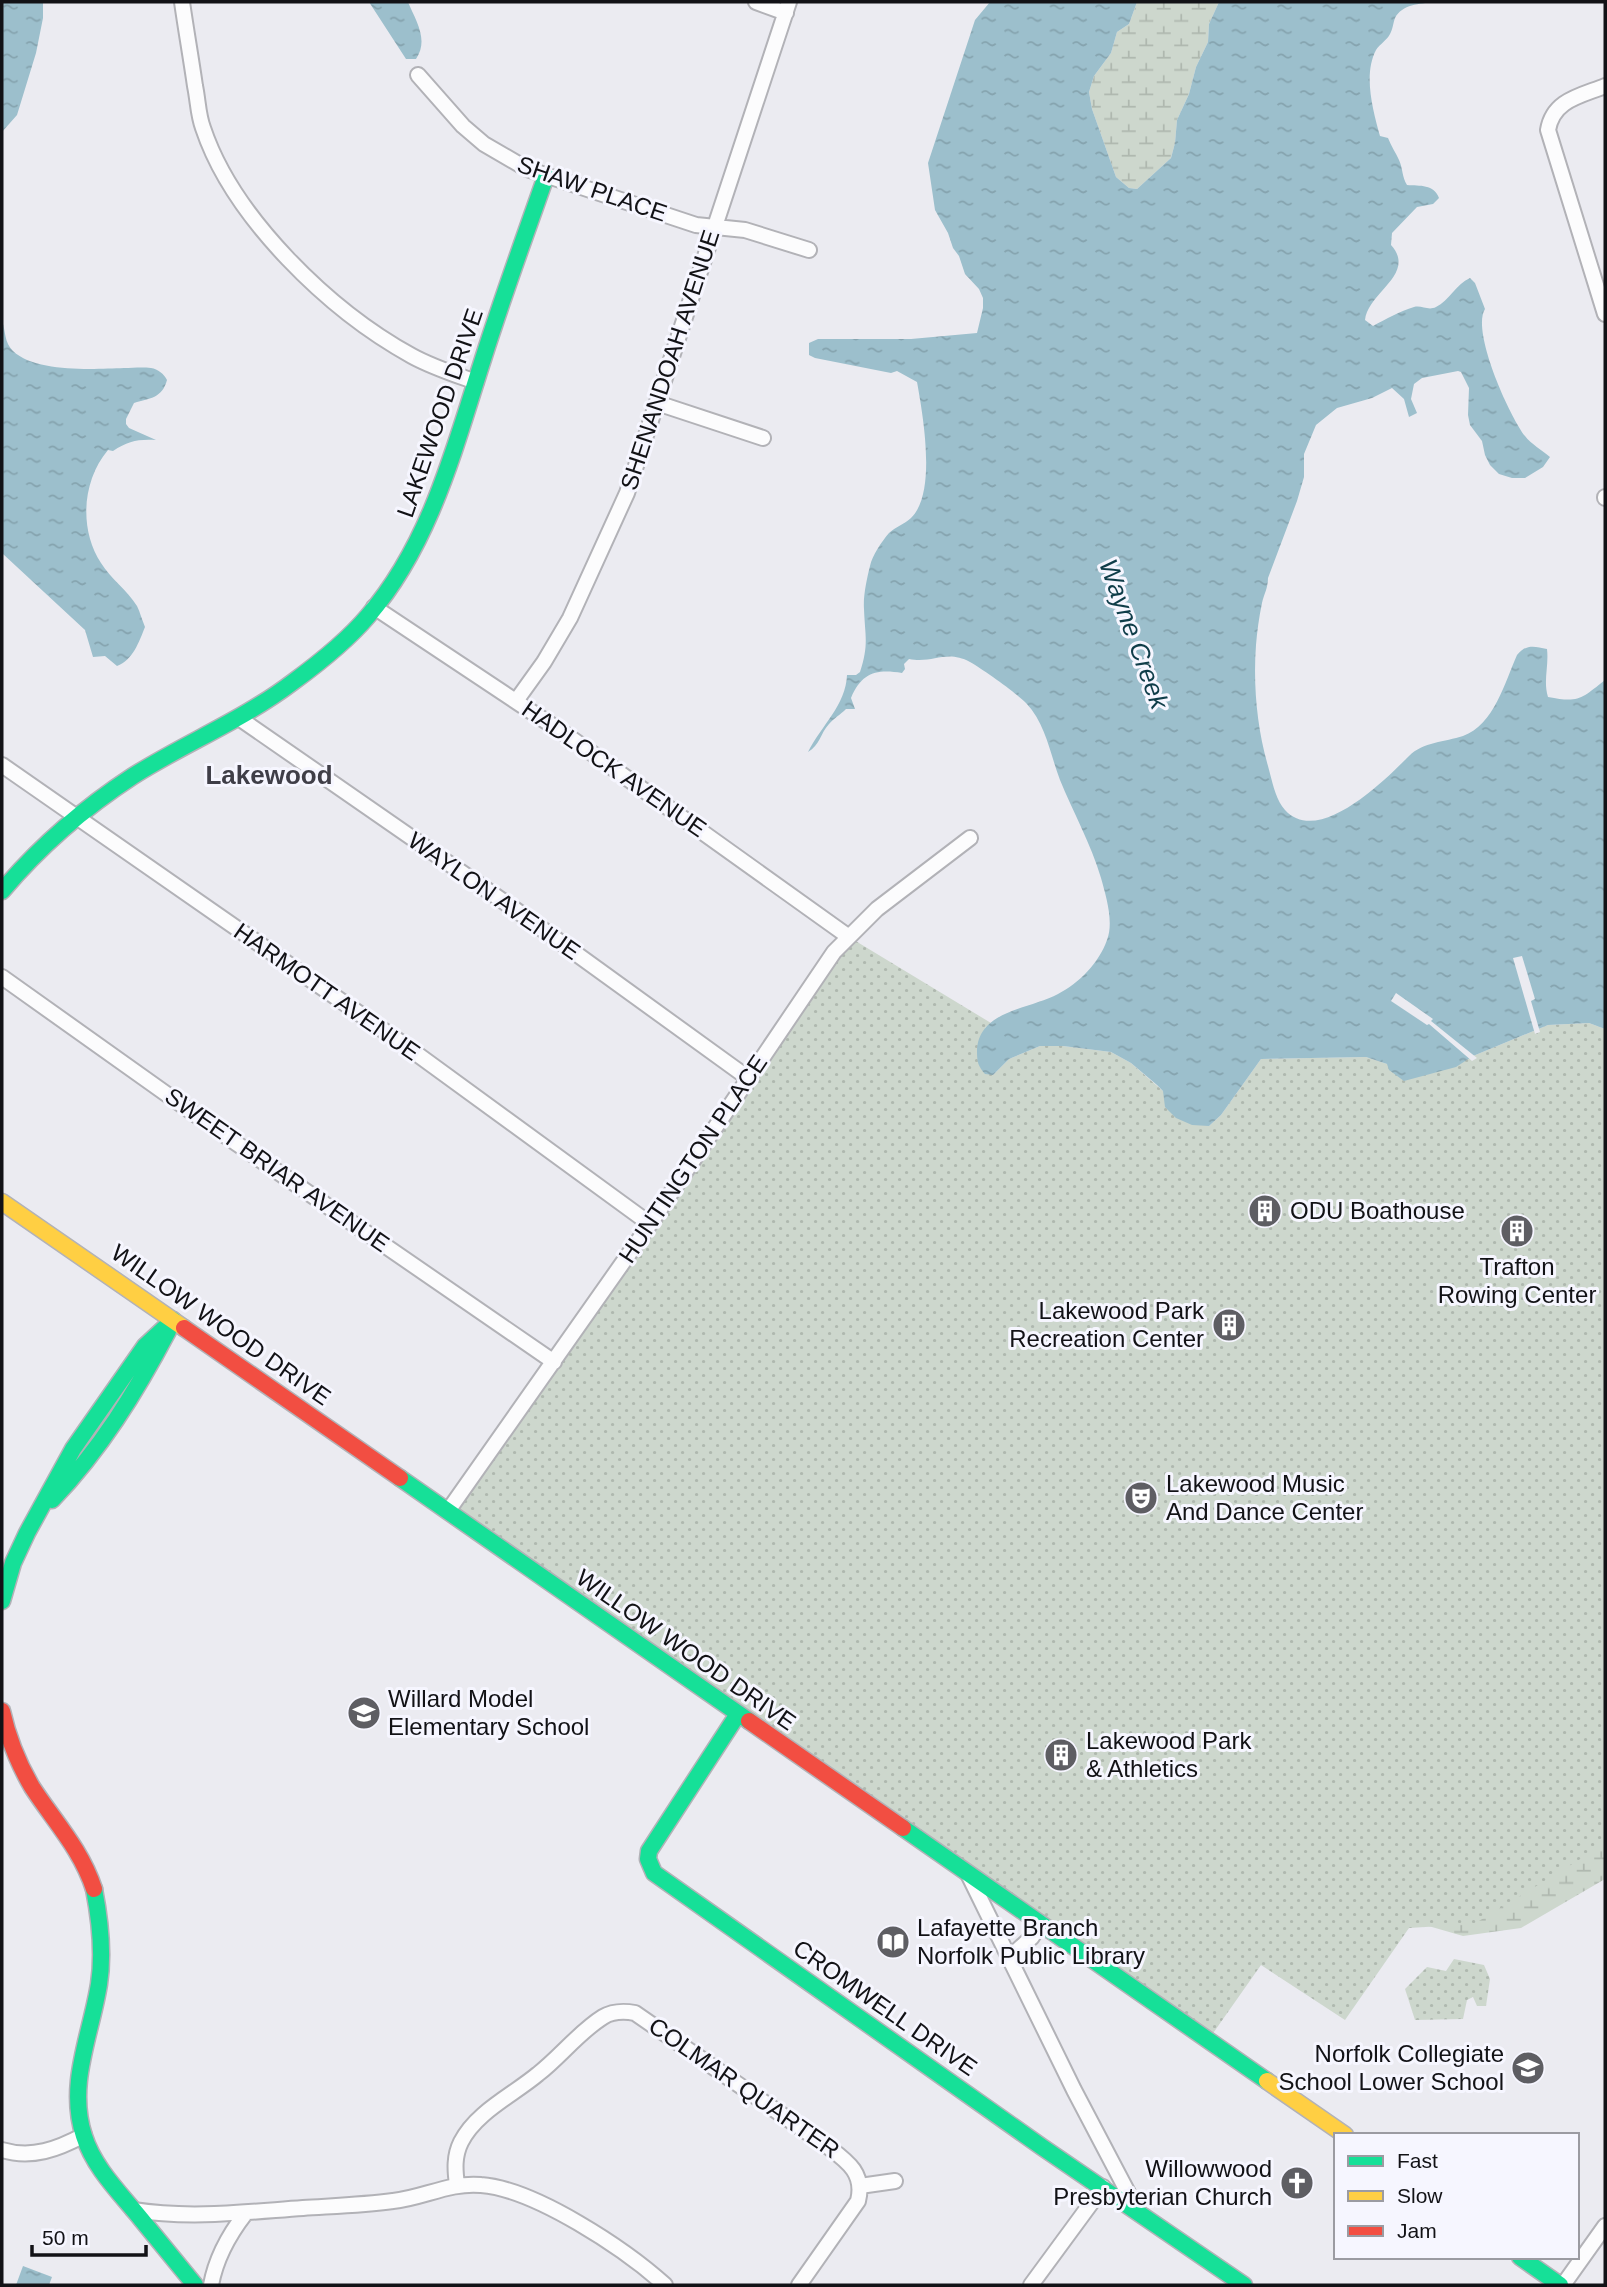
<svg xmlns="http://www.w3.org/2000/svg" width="1607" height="2287" font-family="Arial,sans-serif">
<defs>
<pattern id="wetland-marsh" width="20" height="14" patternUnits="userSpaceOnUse" patternTransform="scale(1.75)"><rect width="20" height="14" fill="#cdd7cd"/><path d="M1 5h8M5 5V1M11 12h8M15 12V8" fill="none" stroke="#afb8af"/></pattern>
<pattern id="park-dots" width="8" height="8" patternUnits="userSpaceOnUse" patternTransform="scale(1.75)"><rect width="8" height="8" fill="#cdd7cd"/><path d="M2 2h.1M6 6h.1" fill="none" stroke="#afb8af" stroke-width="1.8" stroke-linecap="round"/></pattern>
<pattern id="water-ripples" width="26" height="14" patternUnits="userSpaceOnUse" patternTransform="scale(1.75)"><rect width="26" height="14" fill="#9cbfcc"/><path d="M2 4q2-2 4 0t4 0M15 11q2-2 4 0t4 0" fill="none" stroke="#85a3ae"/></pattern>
</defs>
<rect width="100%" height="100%" fill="#ebebf1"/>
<path fill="url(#wetland-marsh)" d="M1137,2H1219L1209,24L1208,42L1196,67L1189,94L1177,120L1175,143L1171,158L1137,189L1129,188L1116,177L1092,109L1089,92L1094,76L1111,53L1117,32L1129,24Z
M1605,1807V1879L1521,1928L1463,1936L1425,1925Z"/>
<path fill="url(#park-dots)" d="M849,937L991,1023L985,1028L993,1075L1009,1059L1040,1046H1063L1111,1052L1131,1063L1163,1091L1209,1126L1221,1115L1261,1059L1366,1057L1387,1064L1473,1056L1548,1025L1589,1023L1605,1029V1844L1474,1924L1409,1928L1345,2020L1261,1965L1209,2039L448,1511Z
M1454,1959L1484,1965L1490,1979L1486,2006H1477L1473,1997L1467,2000L1463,2019L1415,2020L1405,1989L1427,1967L1446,1971Z"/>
<path fill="url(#water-ripples)" d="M2,2H43V18L36,53L17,115L2,132Z
M369,2H408C416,21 429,40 416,59H406Z
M990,2H1137L1129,24L1117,32L1111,53L1094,76L1089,92L1092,109L1116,177L1129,188L1137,189L1171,158L1175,143L1177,120L1189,94L1196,67L1208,42L1209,24L1219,2H1433C1420,4 1402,4 1395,18C1393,23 1393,29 1390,34C1387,40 1380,44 1376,50C1363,75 1373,110 1380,136L1388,138C1391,146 1396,153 1399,160C1403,169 1402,177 1407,185C1420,186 1434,184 1439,198L1433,204L1417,207L1392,233L1391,245C1417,274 1368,292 1365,320L1373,326C1386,319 1400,311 1414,307C1422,305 1428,311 1436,307C1449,301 1456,284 1470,278L1475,283L1485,309C1471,331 1509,415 1525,436C1531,444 1542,450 1550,457L1543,467L1525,478H1512L1499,474L1490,465L1485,455L1482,441L1470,425L1468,415L1469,388L1461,372L1458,371L1422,378L1414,384L1411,399L1417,413L1409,417L1404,399L1392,388L1372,398L1337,408L1316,425L1304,454V477L1297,501L1268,578C1268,588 1264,594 1262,603C1259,617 1257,632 1256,645C1253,685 1257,728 1268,766C1272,780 1275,799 1285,810C1319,847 1386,779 1409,756C1423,742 1445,742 1463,736C1494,725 1505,682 1517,655C1526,644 1534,646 1547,649C1549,666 1543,681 1548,697C1579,703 1581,699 1605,680V1029L1589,1023L1548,1025L1473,1056L1456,1067L1404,1081L1389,1070L1387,1064L1366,1057L1261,1059L1221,1115L1209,1126L1192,1125L1176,1118L1165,1107L1163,1091L1157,1085L1131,1063L1111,1052L1063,1046H1040L1009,1059L993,1075L985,1074C978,1066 977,1062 977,1051C978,1010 1031,1009 1058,994C1079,983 1099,963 1107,940C1114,922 1106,896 1101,878C1091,844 1073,812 1060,780C1050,754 1046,724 1026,703C1015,692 984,670 970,662C946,649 933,664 909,659L904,664L905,669L902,673C877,669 862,672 851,698L855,709H846C841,714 833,719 829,724C820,734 820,745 808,752C821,726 846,705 847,675H856L860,672C869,644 865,637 864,609C863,596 867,578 870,566C872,556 882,541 889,533C895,527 905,524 911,518C937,493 923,415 917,382L897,371L891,373L815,358L809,355V343L818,339H911L977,333L983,308V298L979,289L965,274L959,256L953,248L948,233L935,210L928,163L975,20Z
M2,321C6,332 4,342 13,351C36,373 94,369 124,368C132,368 142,367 151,368C158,369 164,374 167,380C162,398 151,398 134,403L126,419V424L129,428L156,440C138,439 128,441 113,451L108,450C82,481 79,529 101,563C111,579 127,590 137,606C140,612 142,620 145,627C139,642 133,660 117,666L105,656L93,657L85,630L3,554Z
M23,2266L52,2277L49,2285H16Z"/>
<path fill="#ebebf1" d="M1522,956L1535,999L1531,1001L1540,1032L1535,1034L1513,958Z
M1396,993L1433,1019L1431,1021L1477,1058L1472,1061L1429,1024L1427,1025L1391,1001Z"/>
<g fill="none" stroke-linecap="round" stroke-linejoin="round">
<defs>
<path id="street" d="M182,2C186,30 191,58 195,86C198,100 198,115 203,128C233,218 330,311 412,356C432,367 454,374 476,382
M756,2L786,13
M418,75L463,126L484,144L527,169L696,225L745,230L809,250
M1605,86C1580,96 1553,100 1548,130L1605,314
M657,403L763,438
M1605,498V497
M374,607L568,736L849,937
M516,701L544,662L570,618L627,493L789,2
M239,718L513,908L748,1078
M2,765L406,1046L650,1224
M2,977L217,1130L554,1362
M448,1511L650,1224L834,952L877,909L970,838
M969,1876L1074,2090L1136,2208
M1009,1958L1032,1937L1041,1923
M2,2150C32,2159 58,2149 84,2135
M457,2185C455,2170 454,2156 461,2142C476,2112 513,2095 538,2074C560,2057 579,2032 603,2017C613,2011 624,2011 635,2013L827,2146C847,2161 865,2173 858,2201L799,2285
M860,2186L895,2181
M133,2210C191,2219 246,2212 303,2208C333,2206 363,2205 393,2201C423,2198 450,2182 481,2185C535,2189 625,2249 665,2285
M211,2285C216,2258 228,2236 245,2214
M1031,2285L1103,2187
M1563,2285L1605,2226"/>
<path id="fast" d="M2,891C40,846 84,808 133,776C185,743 243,720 293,682C319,663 347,641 368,616C431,543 455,446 484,356C503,296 525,236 546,176
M400,1478L749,1721
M52,1500C100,1450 136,1392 168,1331
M2,1601L13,1563L27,1533L73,1449L145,1346L173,1320
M738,1714L649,1851L648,1859L654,1873L1042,2147L1244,2285
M903,1828L1267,2081
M94,1889C100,1920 104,1952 99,1984C91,2035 67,2084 84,2136C94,2168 120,2193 141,2219C159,2241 177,2263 195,2285
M1520,2257L1560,2285"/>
<path id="slow" d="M2,1202L184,1328
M1267,2081L1345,2135"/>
<path id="jam" d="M184,1328L400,1478
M2,1711C8,1738 18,1763 32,1787C54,1821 81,1849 94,1889
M749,1721L903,1828"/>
</defs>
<use href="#street" stroke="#b2b2b7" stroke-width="18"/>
<use href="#fast" stroke="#b2b2b7" stroke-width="19"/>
<use href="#slow" stroke="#b2b2b7" stroke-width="19"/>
<use href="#jam" stroke="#b2b2b7" stroke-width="19"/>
<use href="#street" stroke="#fcfcfd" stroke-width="14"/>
<use href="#fast" stroke="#16e098" stroke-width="16"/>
<use href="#slow" stroke="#ffcf43" stroke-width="16"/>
<use href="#jam" stroke="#f24e42" stroke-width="16"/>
</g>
<defs>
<symbol id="building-disc" viewBox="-11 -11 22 22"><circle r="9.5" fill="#5e5e63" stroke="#f6f6ff"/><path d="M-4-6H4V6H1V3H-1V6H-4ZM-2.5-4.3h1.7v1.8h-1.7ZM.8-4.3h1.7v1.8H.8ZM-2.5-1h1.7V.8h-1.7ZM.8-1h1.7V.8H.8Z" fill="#fff"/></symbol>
<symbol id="theatre-disc" viewBox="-11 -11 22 22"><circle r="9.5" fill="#5e5e63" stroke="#f6f6ff"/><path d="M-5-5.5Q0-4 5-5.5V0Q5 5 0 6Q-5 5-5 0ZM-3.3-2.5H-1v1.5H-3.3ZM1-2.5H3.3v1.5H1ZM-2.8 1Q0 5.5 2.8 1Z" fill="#fff"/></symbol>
<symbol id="school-disc" viewBox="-11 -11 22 22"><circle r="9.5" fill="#5e5e63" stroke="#f6f6ff"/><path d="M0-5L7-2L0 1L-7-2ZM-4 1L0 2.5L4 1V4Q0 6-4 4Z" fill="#fff"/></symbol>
<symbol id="library-disc" viewBox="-11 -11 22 22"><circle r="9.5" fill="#5e5e63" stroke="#f6f6ff"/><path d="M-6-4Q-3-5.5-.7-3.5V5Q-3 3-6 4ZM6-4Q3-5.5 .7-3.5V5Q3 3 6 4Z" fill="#fff"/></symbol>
<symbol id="church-disc" viewBox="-11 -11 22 22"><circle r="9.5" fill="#5e5e63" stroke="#f6f6ff"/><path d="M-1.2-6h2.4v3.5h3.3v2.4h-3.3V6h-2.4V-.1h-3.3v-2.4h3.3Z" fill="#fff"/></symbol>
</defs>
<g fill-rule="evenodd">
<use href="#building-disc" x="1246" y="1192" width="38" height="38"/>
<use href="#building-disc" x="1498" y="1212" width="38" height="38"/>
<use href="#building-disc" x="1210" y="1306" width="38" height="38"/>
<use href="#theatre-disc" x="1122" y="1479" width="38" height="38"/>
<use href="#school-disc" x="345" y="1694" width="38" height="38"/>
<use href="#building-disc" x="1042" y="1736" width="38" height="38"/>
<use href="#library-disc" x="874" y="1923" width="38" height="38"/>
<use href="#school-disc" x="1509" y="2049" width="38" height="38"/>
<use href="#church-disc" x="1278" y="2164" width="38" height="38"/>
</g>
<g text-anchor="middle" stroke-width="6" stroke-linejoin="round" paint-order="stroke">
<g font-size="24" fill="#121216" stroke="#f6f6ff">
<text transform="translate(592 189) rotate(19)" y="8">SHAW PLACE</text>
<text transform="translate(670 360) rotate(-72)" y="8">SHENANDOAH AVENUE</text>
<text transform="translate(440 413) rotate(-71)" y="8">LAKEWOOD DRIVE</text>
<text transform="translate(614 769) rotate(35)" y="8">HADLOCK AVENUE</text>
<text transform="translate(494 896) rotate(35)" y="8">WAYLON AVENUE</text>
<text transform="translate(327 992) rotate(35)" y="8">HARMOTT AVENUE</text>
<text transform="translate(693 1159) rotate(-56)" y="8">HUNTINGTON PLACE</text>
<text transform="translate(277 1170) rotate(35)" y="8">SWEET BRIAR AVENUE</text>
<text transform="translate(221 1325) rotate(35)" y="8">WILLOW WOOD DRIVE</text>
<text transform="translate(686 1650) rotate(35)" y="8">WILLOW WOOD DRIVE</text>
<text transform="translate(885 2008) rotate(35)" y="8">CROMWELL DRIVE</text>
<text transform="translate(744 2088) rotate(35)" y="8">COLMAR QUARTER</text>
</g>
<g font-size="24" fill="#121216" stroke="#f6f6ff" text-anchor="start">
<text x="1290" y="1219">ODU Boathouse</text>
<text x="1517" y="1275" text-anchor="middle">Trafton<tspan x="1517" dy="28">Rowing Center</tspan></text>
<text x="1204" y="1319" text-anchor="end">Lakewood Park<tspan x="1204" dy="28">Recreation Center</tspan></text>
<text x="1166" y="1492">Lakewood Music<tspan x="1166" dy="28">And Dance Center</tspan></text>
<text x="388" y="1707">Willard Model<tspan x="388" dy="28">Elementary School</tspan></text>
<text x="1086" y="1749">Lakewood Park<tspan x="1086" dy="28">&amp; Athletics</tspan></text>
<text x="917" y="1936">Lafayette Branch<tspan x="917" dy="28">Norfolk Public Library</tspan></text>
<text x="1504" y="2062" text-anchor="end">Norfolk Collegiate<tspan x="1504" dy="28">School Lower School</tspan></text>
<text x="1272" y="2177" text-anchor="end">Willowwood<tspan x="1272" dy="28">Presbyterian Church</tspan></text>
</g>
<g font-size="26" font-style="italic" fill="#0f3d49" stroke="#f6f6ff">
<text transform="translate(1134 634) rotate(70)" y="9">Wayne Creek</text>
</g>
<g font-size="26" font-weight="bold" fill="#3f3e47" stroke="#f6f6ff">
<text x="269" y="784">Lakewood</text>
</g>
</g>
<rect width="1607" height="2287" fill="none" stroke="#121216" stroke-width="7"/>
<rect x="1334" y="2133" width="245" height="126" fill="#f6f6ff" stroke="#9b9ba2" stroke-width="2"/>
<rect x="1348" y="2156" width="35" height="10" fill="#16e098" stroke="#9b9ba2" stroke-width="2"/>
<text x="1397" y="2168" font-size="21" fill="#121216">Fast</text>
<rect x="1348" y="2191" width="35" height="10" fill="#ffcf43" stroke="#9b9ba2" stroke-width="2"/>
<text x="1397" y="2203" font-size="21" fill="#121216">Slow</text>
<rect x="1348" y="2226" width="35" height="10" fill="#f24e42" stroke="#9b9ba2" stroke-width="2"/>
<text x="1397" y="2238" font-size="21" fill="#121216">Jam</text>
<path d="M32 2245v10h114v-10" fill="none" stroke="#121216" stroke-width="3.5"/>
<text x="42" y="2245" font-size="21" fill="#121216" stroke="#f6f6ff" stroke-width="5" paint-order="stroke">50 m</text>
</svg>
